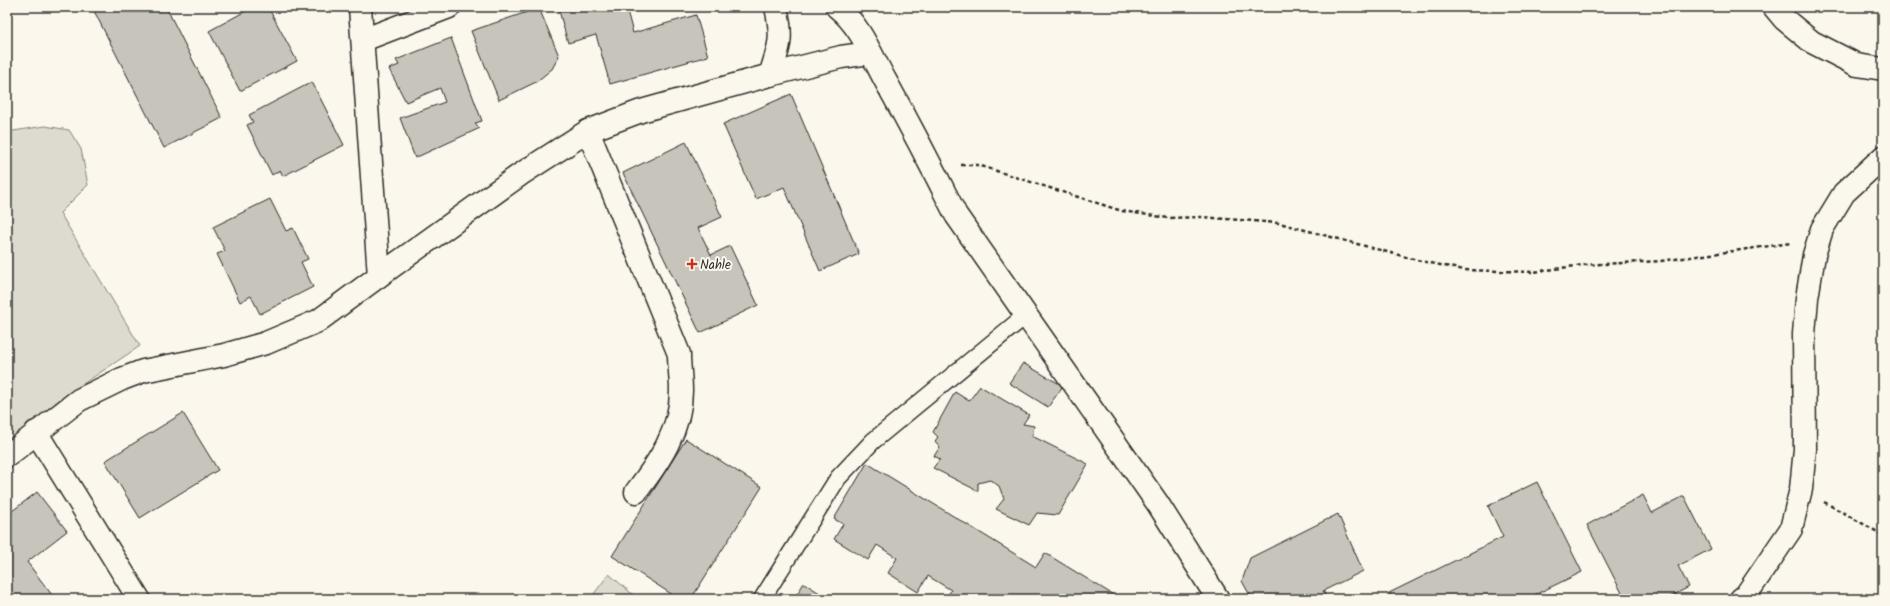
<svg xmlns="http://www.w3.org/2000/svg" width="1890" height="606" font-family="Kalam,sans-serif">
<rect width="100%" height="100%" fill="#fbf7ec"/>
<filter id="ink" filterUnits="userSpaceOnUse"><feTurbulence type="fractalNoise" baseFrequency=".025" numOctaves="2"/><feDisplacementMap in="SourceGraphic" scale="8" xChannelSelector="R" yChannelSelector="G"/><feConvolveMatrix kernelMatrix="1 2 1 2 8 2 1 2 1" color-interpolation-filters="sRGB"/></filter>
<g filter="url(#ink)">
<path fill="#dddad0" stroke="#84827e" d="M45,126L69,130L81,149L88,185L60,213L140,346L59,400L7,443V132Z
M609,574L638,599H590Z"/>
<path fill="#c7c4bc" stroke="#2b2b2b" d="M92,7H166L222,118L164,148Z
M253,7H268L297,61L240,91L209,31Z
M558,7H626L633,33L696,15L708,56L610,84L596,35L568,43Z
M539,8L559,56L552,69L536,82L499,100L471,31Z
M451,38L482,121L475,123L480,128L415,158L400,118L445,102L440,88L406,102L389,69L399,65L396,60Z
M312,82L344,145L283,176L280,170L272,175L247,125L253,122L249,115Z
M791,94L859,254L820,271L784,187L756,199L723,124Z
M686,142L722,217L698,228L711,255L730,246L758,305L700,333L623,173Z
M270,199L286,231L293,228L308,259L301,262L313,287L260,314L251,296L240,302L217,254L225,251L213,227Z
M1023,363L1063,386L1048,407L1009,383Z
M980,386L1029,415L1023,424L1034,426L1032,436L1088,464L1058,515L1037,513L1029,525L996,509L1004,499L999,486L990,480L978,483V491L933,468L940,459L934,456L940,447L935,441L938,437L933,432L955,392L969,401Z
M183,413L218,470L140,518L105,461Z
M686,439L762,487L691,599H679L612,556Z
M867,463L1036,567L1045,553L1120,599H946L951,590L928,576L918,592L888,573L897,558L877,545L868,560L834,539L843,524L834,519Z
M1537,482L1582,572L1526,599H1392L1389,593L1503,537L1488,506Z
M37,492L67,531L27,562L55,599H12L7,593V515Z
M1643,495L1652,513L1684,496L1711,549L1678,566L1689,587L1666,599H1625L1587,525Z
M1338,514L1363,571L1323,591L1327,599H1252L1242,581L1250,558Z
M804,583L829,599H794Z"/>
<g fill="none" stroke-linecap="round" stroke-linejoin="round">
<defs>
<path id="lane" d="M762,599L838,478L873,441L1026,315"/>
<path id="street" d="M360,7L379,276
M837,7C859,24 871,54 884,78C909,123 933,169 956,215L1158,504L1218,599
M1774,7L1784,19L1812,42L1857,65L1883,69
M363,40L449,7
M770,75L841,57L870,53
M588,131L679,354C679,366 681,378 681,391C681,430 659,462 636,492
M36,432L139,599
M1741,599L1746,595L1791,529L1801,489L1805,449L1804,334L1807,298L1814,255L1822,229L1844,193L1883,157"/>
<path id="secondary" d="M7,456L79,400L122,379L143,371L224,355L266,343L318,321L379,276L521,174L588,131L641,111L770,75C780,45 783,38 776,7"/>
</defs>
<use href="#lane" stroke="#2b2b2b" stroke-width="19"/>
<use href="#street" stroke="#2b2b2b" stroke-width="25"/>
<use href="#secondary" stroke="#2b2b2b" stroke-width="25"/>
<path stroke="#2b2b2b" stroke-width="2.5" stroke-dasharray="4 3" stroke-linecap="butt" d="M961,165H978L1122,211L1168,218L1201,217L1279,223L1421,261L1464,270L1533,272L1583,265L1661,261L1791,243
M1824,502L1883,535"/>
<use href="#lane" stroke="#fbf7ec" stroke-width="16"/>
<use href="#street" stroke="#fbf7ec" stroke-width="22"/>
<use href="#secondary" stroke="#fbf7ec" stroke-width="22"/>
</g>
</g>
<path fill="#c8321e" stroke="#fbf7ec" stroke-width="1.5" d="M690 258h4v4h4v4h-4v4h-4v-4h-4v-4h4z"/>
<g text-anchor="middle" stroke-width="4" stroke-linejoin="round" paint-order="stroke">
<g font-size="13" fill="#2b2b2b" stroke="#fbf7ec" text-anchor="start">
<text x="700" y="269">Nahle</text>
</g>
</g>
<rect width="1890" height="606" fill="none" stroke="#fbf7ec" stroke-width="24"/>
<rect x="12" y="12" width="1866" height="582" fill="none" stroke="#2b2b2b" stroke-width="1.5" filter="url(#ink)"/>
</svg>
